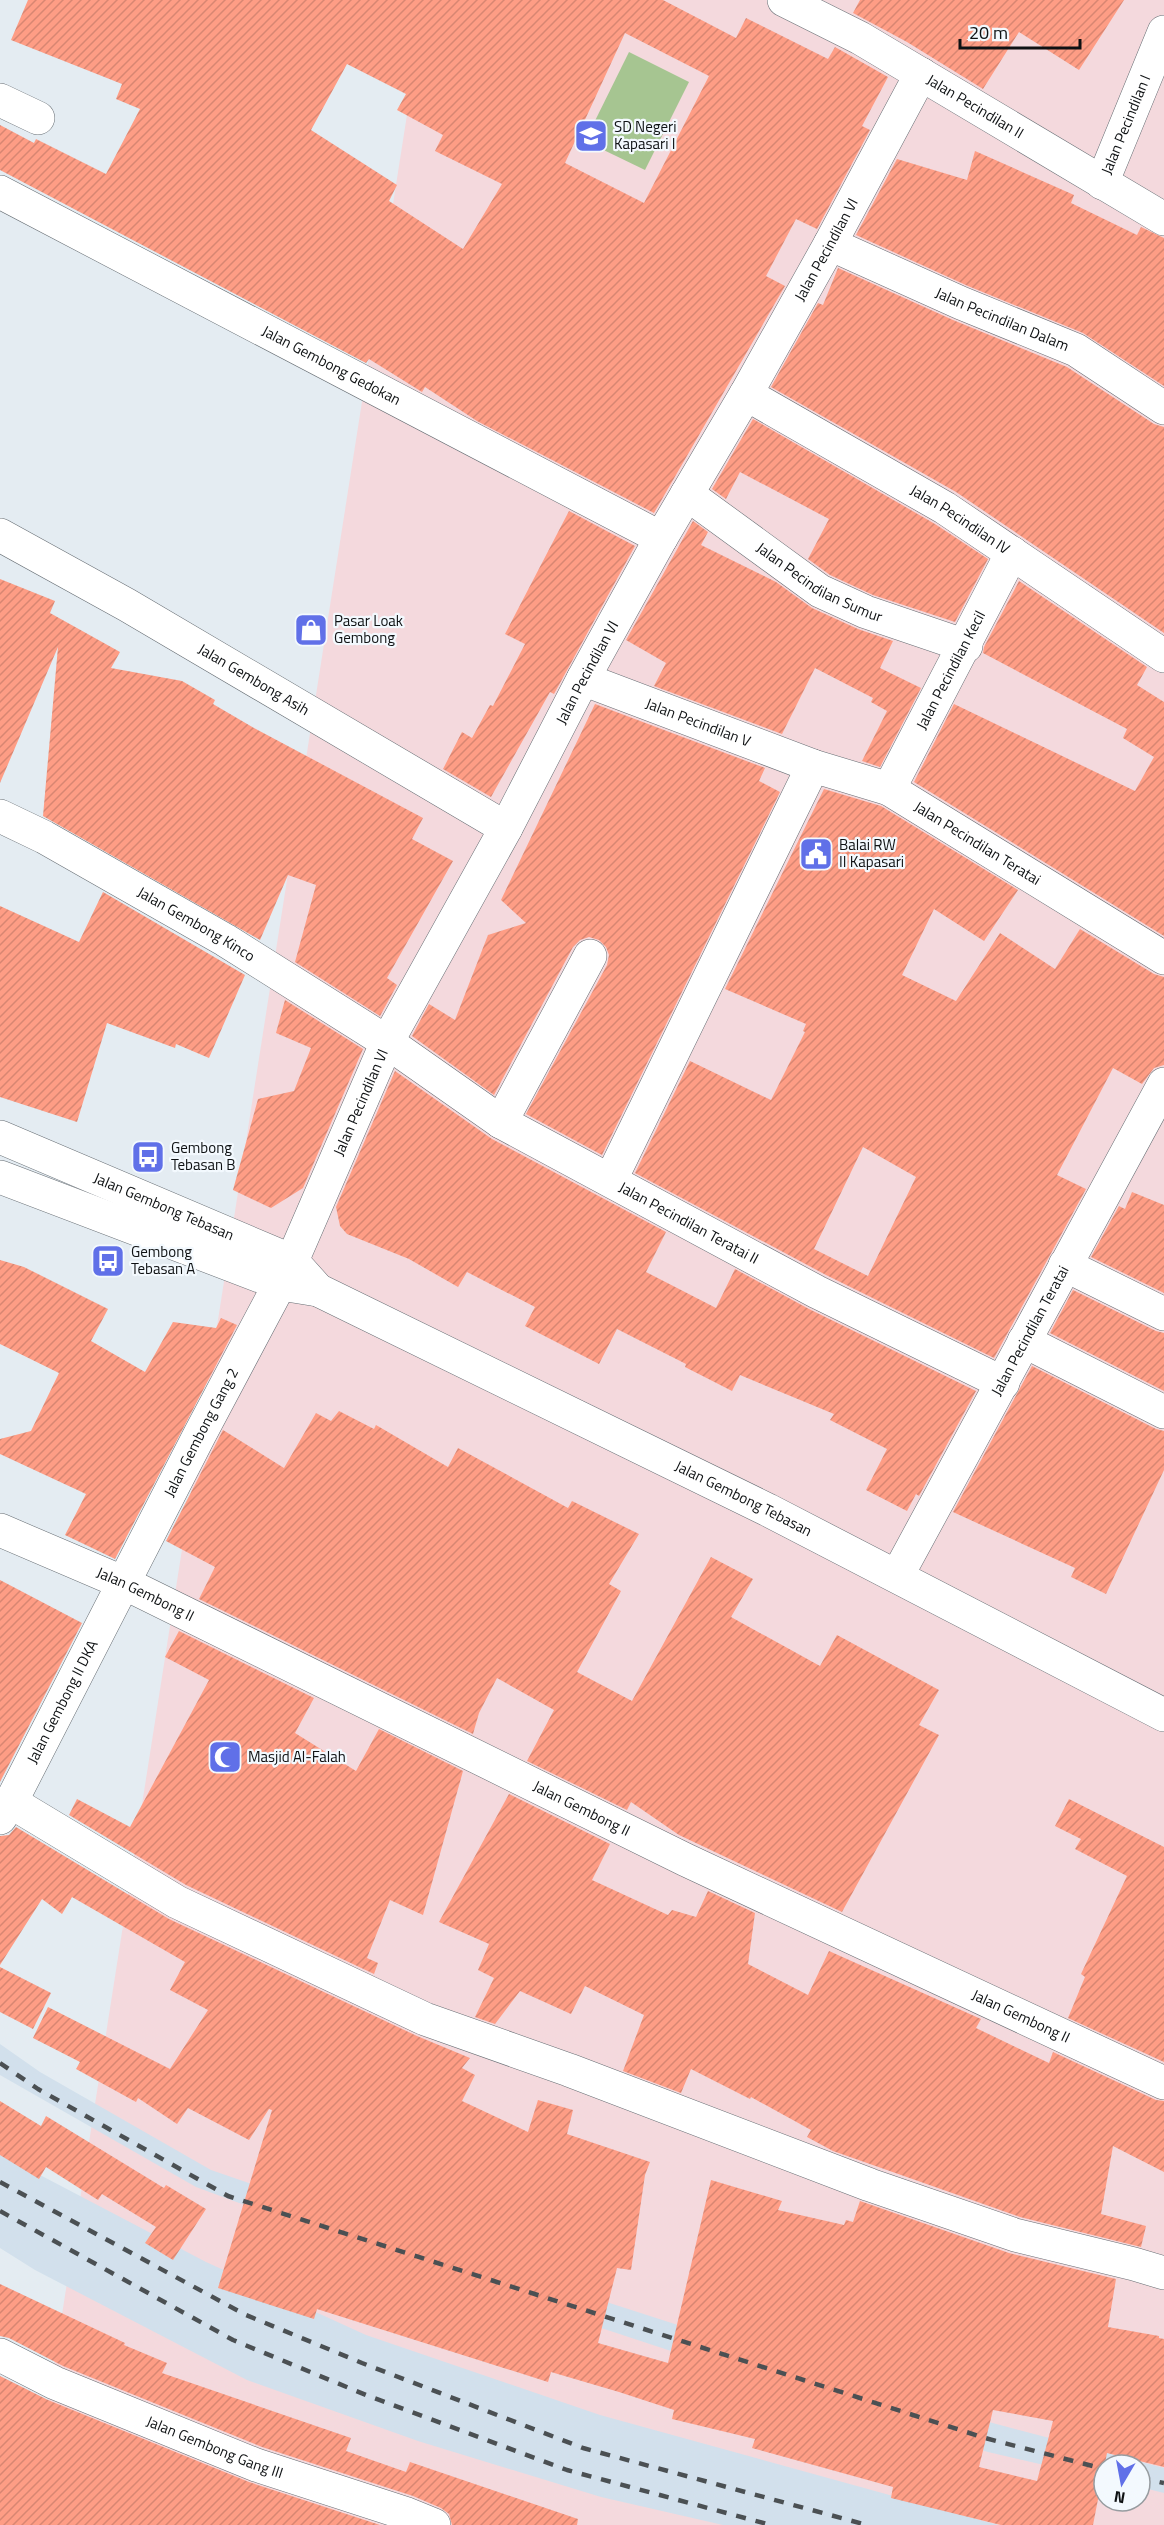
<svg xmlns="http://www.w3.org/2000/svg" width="1164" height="2525" font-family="'Titillium Web',sans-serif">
<defs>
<pattern id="building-hatch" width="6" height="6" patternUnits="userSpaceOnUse" patternTransform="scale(1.5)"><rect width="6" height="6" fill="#fe9d85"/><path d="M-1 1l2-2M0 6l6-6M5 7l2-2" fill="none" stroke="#d88672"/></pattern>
</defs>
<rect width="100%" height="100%" fill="#e4ecf2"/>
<path fill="#f4d9dd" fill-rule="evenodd" d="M425,0H1164V2525H29ZM1104,2465H1140V2501H1104Z"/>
<path fill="#d2e0ec" d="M0,2044L40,2072L211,2170L414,2240L799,2364L985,2421L1164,2468V2493L1140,2487V2465H1104V2479L988,2452L759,2380L498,2294L320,2233L196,2187L0,2075Z
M0,2154L206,2262L366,2335L600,2415L998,2525H723L601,2497L418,2441L247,2380L35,2270L0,2248Z"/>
<path fill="#a6c591" d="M629,52L689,82L645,170L585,141Z"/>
<path fill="url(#building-hatch)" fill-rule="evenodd" d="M28,0H663L736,38L746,18L828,59L835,47L888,77L862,126L870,130L817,229L796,219L766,276L785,286L654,513L477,421L425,387L422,392L369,359L366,363L0,170V125L34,143L36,139L106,174L140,109L116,99L122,84L11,40ZM625,33L709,76L644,203L565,163ZM347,64L406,94L397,110L443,135L435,151L502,184L463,249L389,201L397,185L311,130Z
M860,0H1124L1079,70L1019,32L983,89L907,42L853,13Z
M975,151L1074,195L1071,203L1137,235L1141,227L1164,238V386L1083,333L968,286L856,235L897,159L967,180Z
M838,268L953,320L1067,367L1154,424L1164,427V633L956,492L771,387L818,303L823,305Z
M753,419L935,524L988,559L955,622L873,595L830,575L808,559L829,519L740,472L726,499L712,489Z
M569,511L635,546L554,694L550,692L491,797L443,769L462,732L472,738L490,705L493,706L525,644L505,634Z
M693,521L708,532L701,545L776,582L812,608L858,629L893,641L880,668L921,688L880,767L862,761L887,711L871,702L873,698L815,668L782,734L654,686L666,663L626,640Z
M0,579L55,601L50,613L120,652L111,668L182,681L215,700L213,704L254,728L423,818L412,839L453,861L387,978L397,985L380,1016L295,962L316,885L288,875L260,940L43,816L58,647L0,783Z
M1019,581L1147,667L1137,685L1164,702V936L914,782L954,704L1135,791L1154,757L1123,738L1127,729L983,653L984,647Z
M595,704L765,768L759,781L780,792L602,1155L526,1114L607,965L609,955L606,947L599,940L589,937L580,940L573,947L494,1095L412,1036L429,1004L455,1020L488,935L526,923L501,900Z
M824,789L881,806L1018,890L984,941L934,909L902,975L956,1001L1000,933L1055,969L1080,929L1154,974L1164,977V1065L1154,1068L1142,1084L1113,1068L1057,1175L1086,1189L994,1358L826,1275L635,1173L690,1061L771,1100L805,1032L803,1031L806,1024L725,989ZM863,1147L916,1177L868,1276L814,1249Z
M103,892L245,975L209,1058L176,1044L175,1048L107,1023L77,1122L0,1097V906L79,942Z
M285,1000L363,1049L303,1188L271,1208L233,1190L258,1099L294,1091L311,1048L276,1033Z
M395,1071L492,1139L666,1232L646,1272L716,1308L735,1269L809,1309L976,1391L919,1496L916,1494L907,1511L866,1490L887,1449L830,1420L834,1414L740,1375L732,1391L685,1367L686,1364L617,1329L599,1364L525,1326L535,1307L467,1272L458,1287L409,1259L347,1234L340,1226L336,1207Z
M1132,1192L1164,1205V1293L1091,1257L1119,1206L1125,1209Z
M0,1260L24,1267L108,1309L91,1341L145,1372L173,1322L216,1328L221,1318L237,1325L115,1559L65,1535L86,1494L0,1454V1439L31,1431L59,1373L0,1344Z
M1073,1290L1156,1331L1164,1333V1391L1050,1333Z
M1032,1366L1156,1429L1164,1431V1470L1106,1594L1071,1577L1075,1568L953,1512Z
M339,1411L374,1429L376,1425L448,1467L458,1448L568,1508L572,1501L639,1534L609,1584L621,1591L577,1672L632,1701L711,1557L753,1579L731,1617L820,1666L837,1635L939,1690L919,1725L939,1735L842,1912L679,1835L631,1802L627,1810L527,1761L554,1710L497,1678L479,1713L473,1734L199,1599L215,1567L166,1541L223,1430L284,1468L316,1413L331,1421Z
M0,1580L82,1623L0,1782Z
M179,1631L314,1698L295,1733L356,1771L379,1729L463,1771L423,1915L390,1900L367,1958L378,1963L374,1974L186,1885L69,1815L77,1799L130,1827L209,1680L165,1657Z
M509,1794L610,1844L592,1880L668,1915L672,1910L696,1917L708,1891L755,1913L748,1964L808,1995L829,1951L981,2019L976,2028L1049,2063L1053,2052L1156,2100L1164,2101V2172L1113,2146L1101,2214L1146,2226L1141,2247L1020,2217L833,2151L807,2137L811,2130L751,2097L750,2099L691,2069L681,2093L623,2071L644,2015L585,1986L571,2014L520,1991L495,2024L475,2017L494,1978L478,1970L489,1944L439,1922Z
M1069,1799L1164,1847V2062L1068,2018L1085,1977L1081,1974L1127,1876L1075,1849L1081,1839L1055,1826Z
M16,1827L169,1919L417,2036L470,2058L462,2068L475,2075L462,2101L528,2132L538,2100L573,2110L567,2134L650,2162L645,2175L631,2270L617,2268L598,2343L668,2363L711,2180L782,2201L778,2210L844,2225L846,2220L853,2222L860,2201L1009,2253L1116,2279L1108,2327L1159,2336V2338L1164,2339V2467L1107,2453L1093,2525H1001L891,2498L893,2487L752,2448L755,2439L672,2419L674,2410L619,2392L551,2372L548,2382L317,2309L314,2319L218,2288L272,2110L269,2109L249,2140L188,2108L177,2124L138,2098L136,2102L76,2069L80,2062L33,2038L48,2007L170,2069L208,2010L170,1990L185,1962L72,1897L62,1914L42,1899L0,1965V1836L9,1835ZM993,2410L1053,2421L1037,2481L979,2467Z
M0,1967L51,1993L33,2029L0,2012Z
M0,2101L41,2126L46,2116L164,2188L166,2185L206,2209L173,2260L145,2243L156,2227L102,2194L98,2200L46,2167L39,2179L0,2155Z
M0,2284L125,2343L124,2345L167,2363L162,2373L351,2438L346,2451L406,2472L410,2462L578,2519L577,2525H452L449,2514L441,2508L413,2496L262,2447L63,2366L9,2338L0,2336Z
M0,2376L48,2400L249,2482L380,2525H0Z"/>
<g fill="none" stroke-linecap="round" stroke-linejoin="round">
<defs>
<g id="street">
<path id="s1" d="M784,0L860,38L1164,219"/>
<path d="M0,100L38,118"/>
<path id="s2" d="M1102,183L1164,32"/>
<path id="s3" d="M0,192L661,538"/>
<path id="s4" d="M830,244L961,303L1076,350L1164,408"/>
<path id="s5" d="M746,394L945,508L1164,656"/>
<path id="s6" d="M687,494L820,591L866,612L966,646"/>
<path id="s7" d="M0,535L127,605L506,828"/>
<path id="s8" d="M583,679L813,766L889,789L1164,958"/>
<path id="s9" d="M889,789L1012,553"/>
<path id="s10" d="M0,816L44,837L225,940L387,1042L501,1122L817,1292L1003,1383"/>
<path d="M501,1122L590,956"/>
<path d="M611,1179L813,766"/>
<path d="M1065,1265L1164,1314"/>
<path d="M1024,1341L1164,1412"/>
<path id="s11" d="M0,1530L124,1583L686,1860L1164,2083"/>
<path id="s12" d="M897,1576L1164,1084"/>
<path d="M11,1802L177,1902L425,2019L569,2070L870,2185L1015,2235L1134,2264L1164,2273"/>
<path id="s13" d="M0,1818L11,1802L200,1434L292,1261L387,1042L506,828L583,679L661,538L746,394L830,244L921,74"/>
<path id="s14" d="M0,2355L55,2383L256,2465L407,2514L434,2525"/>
</g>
<g id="secondary">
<path id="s15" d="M0,1137L292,1261L318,1290"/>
<path id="s16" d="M0,1177L281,1284L318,1290L768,1510L1164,1715"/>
</g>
</defs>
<use href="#street" stroke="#676e74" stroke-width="34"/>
<use href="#secondary" stroke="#676e74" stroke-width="34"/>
<use href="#street" stroke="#fff" stroke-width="33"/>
<use href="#secondary" stroke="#fff" stroke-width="33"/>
<path stroke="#4b5053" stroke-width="4.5" stroke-dasharray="10 10" stroke-linecap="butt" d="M0,2063L38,2089L228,2196L985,2438L1104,2469
M0,2182L246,2315L362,2363L583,2448L867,2525
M0,2211L233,2340L366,2395L567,2470L771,2525
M1140,2478L1164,2483"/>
</g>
<defs>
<symbol id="school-square" viewBox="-11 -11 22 22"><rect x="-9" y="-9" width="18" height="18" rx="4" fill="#6070e8" stroke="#f3f9fe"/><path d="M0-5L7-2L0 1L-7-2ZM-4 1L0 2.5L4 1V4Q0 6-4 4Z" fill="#fff"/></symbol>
<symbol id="shop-square" viewBox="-11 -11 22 22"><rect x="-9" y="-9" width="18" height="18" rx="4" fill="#6070e8" stroke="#f3f9fe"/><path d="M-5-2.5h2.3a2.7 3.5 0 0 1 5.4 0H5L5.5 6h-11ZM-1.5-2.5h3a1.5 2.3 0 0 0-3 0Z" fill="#fff"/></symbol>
<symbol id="civic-square" viewBox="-11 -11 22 22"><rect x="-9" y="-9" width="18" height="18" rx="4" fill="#6070e8" stroke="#f3f9fe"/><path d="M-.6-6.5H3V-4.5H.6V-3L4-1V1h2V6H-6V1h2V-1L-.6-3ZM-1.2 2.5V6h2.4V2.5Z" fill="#fff"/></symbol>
<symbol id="bus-square" viewBox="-11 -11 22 22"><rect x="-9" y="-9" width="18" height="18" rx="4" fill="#6070e8" stroke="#f3f9fe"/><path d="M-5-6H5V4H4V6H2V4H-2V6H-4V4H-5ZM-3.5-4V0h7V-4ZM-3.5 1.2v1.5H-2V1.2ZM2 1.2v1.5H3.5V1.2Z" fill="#fff"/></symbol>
<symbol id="mosque-square" viewBox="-11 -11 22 22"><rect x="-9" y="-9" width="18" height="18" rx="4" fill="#6070e8" stroke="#f3f9fe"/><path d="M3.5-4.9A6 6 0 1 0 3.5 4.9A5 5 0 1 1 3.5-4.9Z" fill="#fff"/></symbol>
</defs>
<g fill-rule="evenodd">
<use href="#school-square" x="572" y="117" width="38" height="38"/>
<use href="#shop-square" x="292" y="611" width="38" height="38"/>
<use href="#civic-square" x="797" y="835" width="38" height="38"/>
<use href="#bus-square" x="129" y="1138" width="38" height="38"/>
<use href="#bus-square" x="89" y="1242" width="38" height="38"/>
<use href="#mosque-square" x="206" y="1738" width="38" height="38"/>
</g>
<g text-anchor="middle" stroke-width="4.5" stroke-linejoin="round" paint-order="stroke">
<g font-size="15" fill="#0e1113" stroke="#f3f9fe">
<text dy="5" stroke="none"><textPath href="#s1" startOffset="219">Jalan Pecindilan II</textPath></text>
<text dy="5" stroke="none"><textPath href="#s2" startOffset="63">Jalan Pecindilan I</textPath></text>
<text dy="5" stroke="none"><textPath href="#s13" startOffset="1774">Jalan Pecindilan VI</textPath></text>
<text dy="5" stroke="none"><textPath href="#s4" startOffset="188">Jalan Pecindilan Dalam</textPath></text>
<text dy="5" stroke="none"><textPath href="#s3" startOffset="374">Jalan Gembong Gedokan</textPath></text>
<text dy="5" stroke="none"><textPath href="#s5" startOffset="248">Jalan Pecindilan IV</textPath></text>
<text dy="5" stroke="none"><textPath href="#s6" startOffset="160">Jalan Pecindilan Sumur</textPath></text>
<text dy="5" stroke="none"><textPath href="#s9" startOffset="134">Jalan Pecindilan Kecil</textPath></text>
<text dy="5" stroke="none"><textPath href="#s13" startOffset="1288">Jalan Pecindilan VI</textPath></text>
<text dy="5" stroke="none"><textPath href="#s7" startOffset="292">Jalan Gembong Asih</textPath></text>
<text dy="5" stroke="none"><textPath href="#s8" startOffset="123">Jalan Pecindilan V</textPath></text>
<text dy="5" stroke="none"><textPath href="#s8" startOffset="429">Jalan Pecindilan Teratai</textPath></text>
<text dy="5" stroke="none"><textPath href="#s10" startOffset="224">Jalan Gembong Kinco</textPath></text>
<text dy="5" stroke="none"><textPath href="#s13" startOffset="802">Jalan Pecindilan VI</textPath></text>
<text dy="5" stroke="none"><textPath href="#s15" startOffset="178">Jalan Gembong Tebasan</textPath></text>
<text dy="5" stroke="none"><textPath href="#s10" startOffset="801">Jalan Pecindilan Teratai II</textPath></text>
<text dy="5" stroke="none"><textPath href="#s12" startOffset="279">Jalan Pecindilan Teratai</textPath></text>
<text dy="5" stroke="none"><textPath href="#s13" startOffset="435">Jalan Gembong Gang 2</textPath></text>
<text dy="5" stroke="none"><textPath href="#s16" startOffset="812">Jalan Gembong Tebasan</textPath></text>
<text dy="5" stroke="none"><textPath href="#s11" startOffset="159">Jalan Gembong II</textPath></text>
<text dy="5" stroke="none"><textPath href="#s13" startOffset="132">Jalan Gembong II DKA</textPath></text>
<text dy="5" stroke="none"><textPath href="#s11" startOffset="645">Jalan Gembong II</textPath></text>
<text dy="5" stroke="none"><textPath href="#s11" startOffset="1131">Jalan Gembong II</textPath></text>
<text dy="5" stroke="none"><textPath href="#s14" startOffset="234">Jalan Gembong Gang III</textPath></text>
</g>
<g font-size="15" fill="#0e1113" stroke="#f3f9fe" text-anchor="start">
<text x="614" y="132">SD Negeri<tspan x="614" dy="17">Kapasari I</tspan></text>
<text x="334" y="626">Pasar Loak<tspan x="334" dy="17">Gembong</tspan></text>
<text x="839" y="850">Balai RW<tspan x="839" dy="17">II Kapasari</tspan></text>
<text x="171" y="1153">Gembong<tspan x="171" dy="17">Tebasan B</tspan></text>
<text x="131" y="1257">Gembong<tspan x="131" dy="17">Tebasan A</tspan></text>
<text x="248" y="1762">Masjid Al-Falah</text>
</g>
</g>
<g transform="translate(1122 2483) rotate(190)"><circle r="28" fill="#f3f9fe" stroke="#979ca0" stroke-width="1.5"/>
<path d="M0-4.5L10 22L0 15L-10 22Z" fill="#6070e8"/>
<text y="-9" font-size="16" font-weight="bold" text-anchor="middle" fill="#0e1113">N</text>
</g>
<path d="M960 39v9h120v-9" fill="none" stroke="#0e1113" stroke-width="3"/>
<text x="969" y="39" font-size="18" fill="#0e1113" stroke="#f3f9fe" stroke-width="4.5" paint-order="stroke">20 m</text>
</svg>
